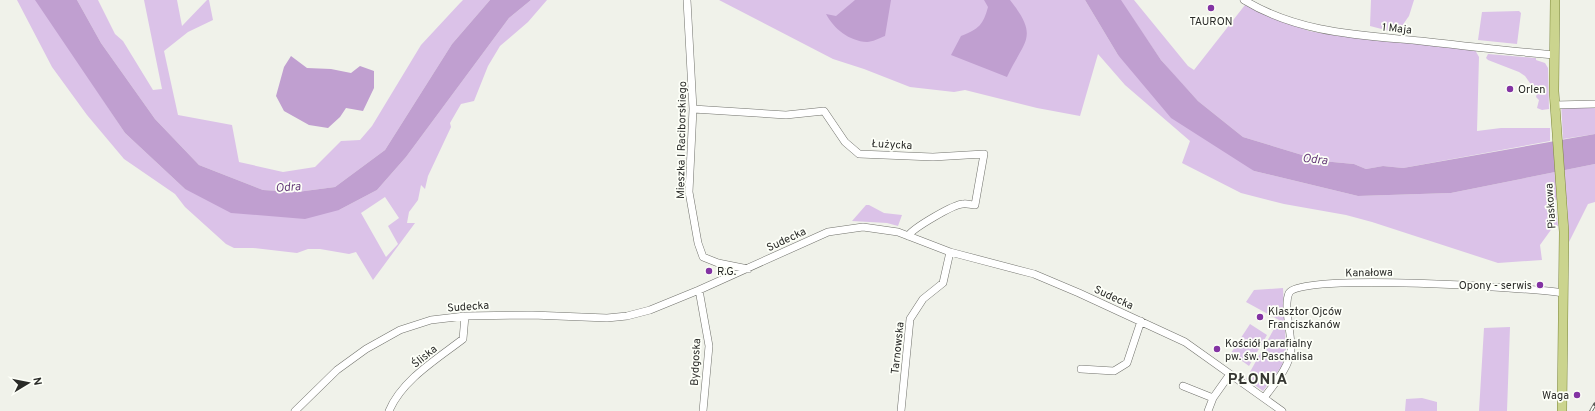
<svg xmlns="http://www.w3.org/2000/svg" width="1595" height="411" font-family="Overpass,sans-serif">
<rect width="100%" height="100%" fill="#f0f2ea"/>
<path fill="#dbc2e8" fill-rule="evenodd" d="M17,0H37L125,133L185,189L339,210L377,190L406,157L509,18L531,0H547L528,22L500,46L488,66L474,101L461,104L450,123L451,127L428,176L425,189L421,185L418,200L409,212L407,223H415L373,280L356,252L349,254L320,249H308L297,253L253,248H234L226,244L185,207L175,194L124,159L87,115L52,67ZM385,197L399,218L388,226L398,244L386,257L361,213Z
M77,0H98L115,34L123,41L153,90L162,89L144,0H177L182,26L207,0H209L213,20L188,32L164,51L178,115L232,125L239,162L283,172L315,167L341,141L360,140L372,126L421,45L460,3L463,0H490L452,44L385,150L335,187L297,192L263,190L199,165L155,119L101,43Z
M719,0H1085L1118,55L1254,171L1358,196L1451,193L1595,164V202L1588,204L1569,242L1567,199L1555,200L1558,226L1553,227L1540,245L1542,260L1498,263L1372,222L1346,215L1284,204L1241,193L1182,163L1190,141L1125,85L1098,54L1080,116L1037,108L965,90L954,92L910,87L864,69L833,59Z
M1120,0H1134L1188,66L1194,70L1245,5L1309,31L1333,35L1475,50L1479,57L1477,131L1501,128H1550V141L1403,168L1383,166L1366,169L1354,164L1322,161L1243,137L1198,101L1175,76L1161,60Z
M1371,0H1414L1409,16L1397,33L1370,26Z
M1519,11L1521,13L1517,44L1478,40L1482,12Z
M1488,54L1536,58V60L1545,63L1548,68L1549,109L1542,110L1537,108L1539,100L1536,97L1537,93L1525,76L1519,72L1488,60L1486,58Z
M1561,102H1595V134L1563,139Z
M866,205H869L884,213L902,215L898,226L887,223L852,221Z
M1283,288L1286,350L1282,366L1263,391L1246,379L1279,320L1246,302L1254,290Z
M1250,324L1267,335L1249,366L1231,353Z
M1510,327L1507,411H1479L1484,328Z
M1422,398L1437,402V411H1405L1406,399Z"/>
<path fill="#c09fd0" d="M35,0H77L101,43L155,119L199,165L263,190L297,192L335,187L385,150L452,44L490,0H531L509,18L406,157L377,190L339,210L305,219L231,213L185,189L125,133Z
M855,0H891L885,36C880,38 872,42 867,42C849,41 834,29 826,14L836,16Z
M984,0H1010C1040,38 1024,40 1007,77L951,55L961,36C979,29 983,25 988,7Z
M1085,0H1121L1161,60L1198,101L1243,137L1322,161L1354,164L1366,169L1383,166L1403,168L1595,134V164L1451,193L1358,196L1254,171L1171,118L1118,55Z
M291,56L307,68L331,69L351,73L360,66L374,71V88L363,111L346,108L340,117L328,128L309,125L284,111L276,96L284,67Z"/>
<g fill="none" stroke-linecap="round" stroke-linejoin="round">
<defs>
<path id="minor" d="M687,0L693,109L689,192L698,243L703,257L718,263L748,269
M1244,0C1298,33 1359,35 1421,41C1465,46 1510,51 1554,55
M1555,105L1595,104
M693,109L786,115L824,111L845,142L859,154L933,157L984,154L975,205C971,205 966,203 963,204C954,204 913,228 908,236
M699,290L709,346L703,411
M1081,369L1114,371L1127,363L1141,321
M1183,386L1213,398
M1264,398C1274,384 1289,368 1291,350C1292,334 1283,307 1289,293C1298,272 1532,288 1563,293
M295,411L337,370L366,349L400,330L431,320L465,316L532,315L607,318L627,316L650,310L699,290L828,232L863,227L898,232L950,252L1034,274L1079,293L1185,342L1282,411
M389,411C402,380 437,359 463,339L465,316
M901,411L910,319L923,299L943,283L950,252
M1208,411L1213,398L1230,374"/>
<path id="major" d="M1555,0L1554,91L1564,232L1562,411"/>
</defs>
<use href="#minor" stroke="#71726c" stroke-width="8"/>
<use href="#major" stroke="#7c873a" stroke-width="10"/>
<use href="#minor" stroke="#fff" stroke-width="7"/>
<use href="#major" stroke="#cbd48e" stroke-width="9"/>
<defs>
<path id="rail" d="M1591,411L1595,404"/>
</defs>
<use href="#rail" stroke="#585955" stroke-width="3.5"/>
<use href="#rail" stroke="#fdfff8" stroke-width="2" stroke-dasharray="6" stroke-linecap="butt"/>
</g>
<g fill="#8333a3" stroke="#fdfff8" stroke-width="1.5">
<circle cx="1211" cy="8" r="4"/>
<circle cx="1510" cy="89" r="4"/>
<circle cx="709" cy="271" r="4"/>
<circle cx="1540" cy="285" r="4"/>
<circle cx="1260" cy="317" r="4"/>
<circle cx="1217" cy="349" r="4"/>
<circle cx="1577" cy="395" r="4"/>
</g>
<g text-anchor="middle" stroke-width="3.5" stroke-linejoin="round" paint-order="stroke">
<g font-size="11" fill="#2a2b28" stroke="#fdfff8" text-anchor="start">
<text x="1211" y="25" text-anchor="middle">TAURON</text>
<text x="1518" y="93">Orlen</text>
<text x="717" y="275">R.G.</text>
<text x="1532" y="289" text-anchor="end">Opony - serwis</text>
<text x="1268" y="315">Klasztor Ojców<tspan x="1268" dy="13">Franciszkanów</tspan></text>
<text x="1225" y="347">Kościół parafialny<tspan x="1225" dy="13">pw. św. Paschalisa</tspan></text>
<text x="1569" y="399" text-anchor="end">Waga</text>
</g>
<g font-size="11" fill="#2a2b28" stroke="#fdfff8">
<text transform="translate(1397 28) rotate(6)" y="4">1 Maja</text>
<text transform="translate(681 140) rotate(-89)" y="4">Mieszka I Raciborskiego</text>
<text transform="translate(892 144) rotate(3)" y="4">Łużycka</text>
<text transform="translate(1550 206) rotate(-94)" y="4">Piaskowa</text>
<text transform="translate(786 239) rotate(-25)" y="4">Sudecka</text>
<text transform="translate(1369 272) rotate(-1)" y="4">Kanałowa</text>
<text transform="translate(1114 297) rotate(25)" y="4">Sudecka</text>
<text transform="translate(468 306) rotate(-4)" y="4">Sudecka</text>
<text transform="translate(897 348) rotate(-84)" y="4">Tarnowska</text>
<text transform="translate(424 356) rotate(-39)" y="4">Śliska</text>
<text transform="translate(695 362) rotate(-87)" y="4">Bydgoska</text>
</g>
<g font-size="12" font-style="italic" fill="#663c79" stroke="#fdfff8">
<text transform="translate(1315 159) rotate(6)" y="4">Odra</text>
<text transform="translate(288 187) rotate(-5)" y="4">Odra</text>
</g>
<g font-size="15" font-weight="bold" letter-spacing="1" fill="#353631" stroke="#fdfff8">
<text x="1258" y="384">PŁONIA</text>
</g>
</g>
<g transform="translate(28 383) rotate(80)" stroke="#fdfff8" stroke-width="3" paint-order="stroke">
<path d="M0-3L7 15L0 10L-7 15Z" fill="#2a2b28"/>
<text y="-6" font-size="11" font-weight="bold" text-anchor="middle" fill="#2a2b28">N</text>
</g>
</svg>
